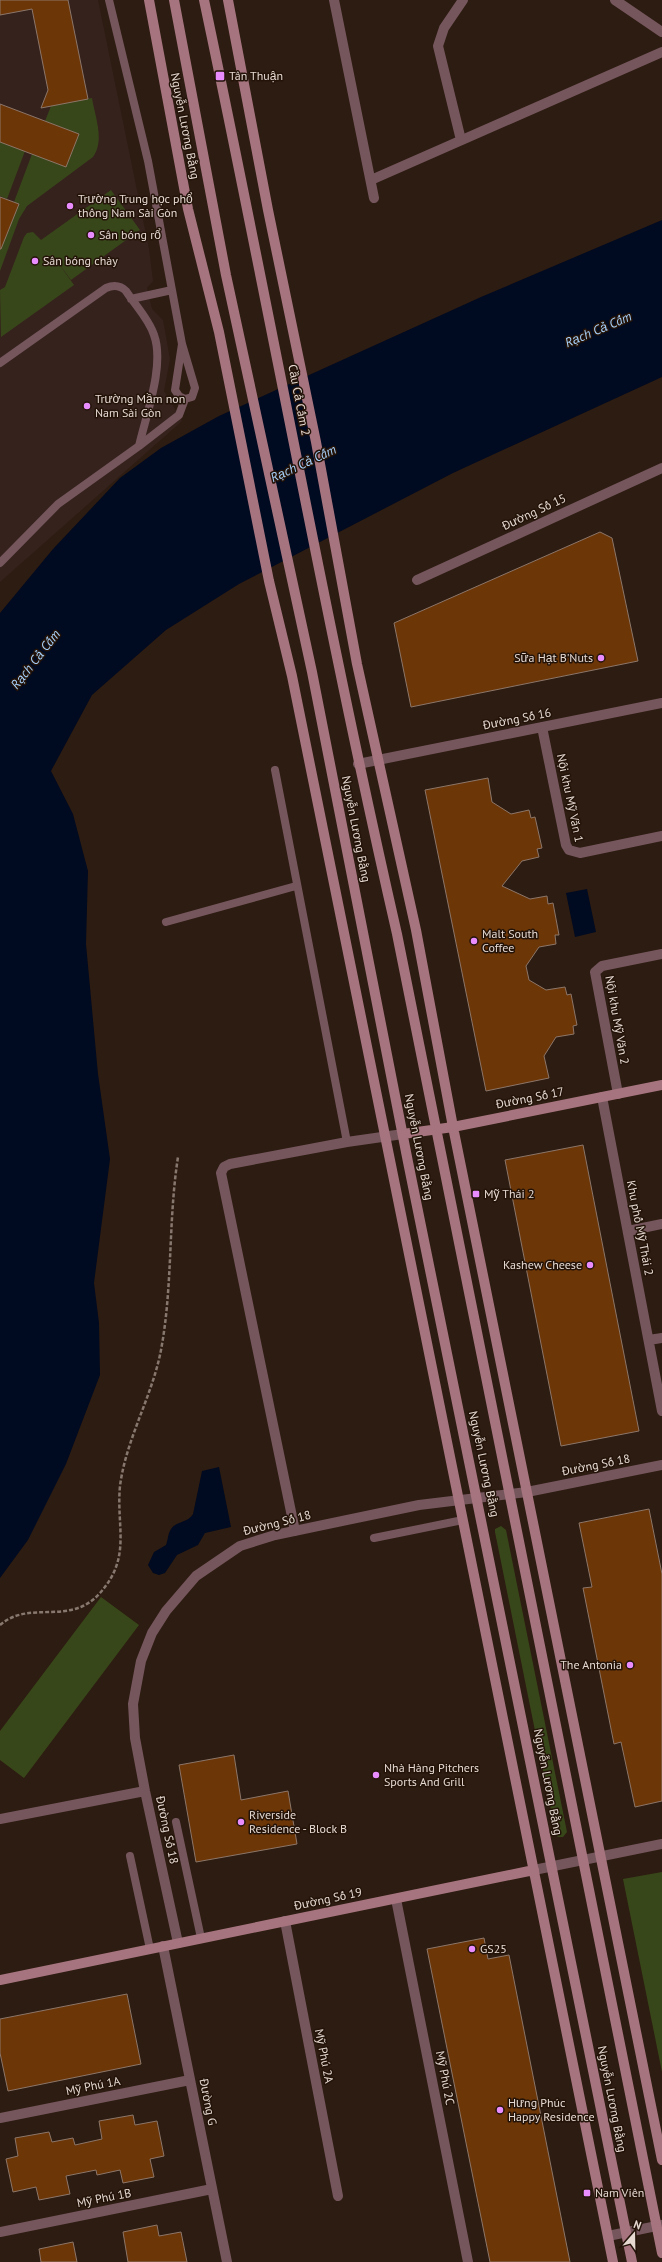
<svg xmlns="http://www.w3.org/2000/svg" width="662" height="2262" font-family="'PT Sans',sans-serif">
<rect width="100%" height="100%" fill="#2d1c11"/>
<path fill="#35221d" d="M0,0H98L149,249L153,281L147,288L152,309L163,320L170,359L164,391L182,421L0,582Z"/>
<path fill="#38471a" d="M92,98C95,117 105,140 93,157L27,206L19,219L0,271V236L5,238L19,204L14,202L32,154L78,134L45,121L51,106Z
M0,142L25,151L7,199L0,196Z
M111,190L140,230L71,280L54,257L74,285L1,337L0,290L5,287L24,237L27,233L33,232L41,240Z
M501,1526L506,1530L567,1832L563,1837H558L556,1835L495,1532V1529Z
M101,1597L139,1625L24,1778L0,1760V1731Z
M662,1872V2072L623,1879Z"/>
<path fill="#000a20" d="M662,220V377L453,473L239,584L166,630L92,695L51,771L73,814L88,871L86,944L98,1074L110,1159L94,1283L99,1323L100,1375L66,1464L28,1540L0,1578V613L53,549L120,478L161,448L219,416L481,297Z
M587,889L596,932L575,937L566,893Z
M219,1467L231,1527L205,1533L198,1545L177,1555L165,1573L159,1575L153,1573L148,1565L154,1552L166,1545C168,1540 168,1533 171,1529C176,1521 188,1523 193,1514L202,1471Z"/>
<path fill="#6d3607" stroke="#8c7669" d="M0,0H68L88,99L41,108L48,90L32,9L0,15Z
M0,104L79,134L66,167L0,142Z
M0,197L19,204L1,249H0Z
M600,532L612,538L638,661L411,707L394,623Z
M488,778L492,802L511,814L529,810L531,818L535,817L542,848L537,849L539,857L522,861L502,886L530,899L547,896L548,904L553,903L559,935H555L556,944L539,947L526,966L529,980L546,990L565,987L567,995L571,994L577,1025L573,1026L574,1034L556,1037L544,1056L549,1078L486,1091L425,790Z
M583,1145L639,1431L561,1446L505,1160Z
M649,1509L662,1574V1801L635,1807L621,1742L614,1744L583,1588L592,1587L579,1523Z
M234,1755L241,1800L288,1791L297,1844L196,1862L179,1765Z
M484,1938L488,1959L509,1955L570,2262H490L427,1949Z
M127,1994L141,2064L8,2091L0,2053V2019Z
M133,2115L135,2125L157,2121L164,2156L150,2159L154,2177L123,2183L120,2170L97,2175L96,2170L66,2176L70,2194L39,2200L36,2187L13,2192L6,2159L18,2156L15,2138L49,2132L52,2142L73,2138L75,2145L102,2139L99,2121Z
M157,2225L159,2236L181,2232L187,2262H128L123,2232Z
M73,2242L77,2262H41L39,2249Z"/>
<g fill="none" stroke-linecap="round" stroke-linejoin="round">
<path stroke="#87786f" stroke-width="2.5" stroke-dasharray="4 2" stroke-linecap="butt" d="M0,1625C30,1599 70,1627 100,1593C132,1557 116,1527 120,1486C126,1439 152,1397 161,1350C173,1286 168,1221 178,1157"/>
<path stroke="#75565d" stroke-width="8" d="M109,0L148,161L182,344L195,388L192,397L185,399L179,396L175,390L182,344
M131,299L172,290
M0,363L106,288C113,285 120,285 126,291C135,305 149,319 154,335C165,365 146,415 139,446L58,504L0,563
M139,446L179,415L185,399
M275,770L347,1142
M166,922L296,886
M374,1538L463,1520
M176,1822L201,1938
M130,1856L150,1949"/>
<path stroke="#75565d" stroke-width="10" d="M334,0L374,198
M615,0L662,32
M461,140L438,46L444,28L463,0
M371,180L662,52
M417,580L662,468
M542,727L566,845L569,850L580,853L662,836
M358,764L662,703
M618,1094L595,972L602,966L662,954
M602,1097L662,1411
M628,1231L662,1224
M649,1340L662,1338
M295,1531L221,1173L224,1167L230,1164L347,1142L403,1134
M0,1819L145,1791
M534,1870L662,1844
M396,1899L468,2262
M285,1921L338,2196
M178,1943L145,1791L135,1738L133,1704L141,1661L152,1633L166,1611L196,1576L240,1546L275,1535L419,1505L527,1492L662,1465
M163,1946L227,2262
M0,2118L190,2080
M0,2232L212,2189
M608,2236L662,2225"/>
<path stroke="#a6747f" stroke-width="10" d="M149,0L188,209L219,332L269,581L292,676L613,2262
M174,0L226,275L312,672L408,1162L632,2262
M204,0C270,311 326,624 397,934L662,2253
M228,0L268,210L316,442L357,664L416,930L453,1127L662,2160
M403,1134L453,1127L662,1085
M0,1980L534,1870"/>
</g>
<g fill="#e98dfe" stroke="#231308" stroke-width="1.5">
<rect x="215" y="71" width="10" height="10" rx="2"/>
<circle cx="70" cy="206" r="4"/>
<circle cx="91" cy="235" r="4"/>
<circle cx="35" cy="261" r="4"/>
<circle cx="87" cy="406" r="4"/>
<circle cx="601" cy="658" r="4"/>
<circle cx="474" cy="941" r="4"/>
<rect x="472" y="1190" width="8" height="8" rx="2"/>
<circle cx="590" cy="1265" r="4"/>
<circle cx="630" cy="1665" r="4"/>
<circle cx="376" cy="1775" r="4"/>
<circle cx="241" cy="1822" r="4"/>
<circle cx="472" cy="1949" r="4"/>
<circle cx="500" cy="2110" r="4"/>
<rect x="583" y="2189" width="8" height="8" rx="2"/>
</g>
<g text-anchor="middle" stroke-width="3" stroke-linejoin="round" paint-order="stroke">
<g font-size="12" fill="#e5d9d2" stroke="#231308" text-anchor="start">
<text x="229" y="80">Tân Thuận</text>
<text x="78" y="203">Trường Trung học phổ<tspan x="78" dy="14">thông Nam Sài Gòn</tspan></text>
<text x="99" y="239">Sân bóng rổ</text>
<text x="43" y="265">Sân bóng chày</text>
<text x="95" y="403">Trường Mầm non<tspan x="95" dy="14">Nam Sài Gòn</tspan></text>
<text x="593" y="662" text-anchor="end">Sữa Hạt B'Nuts</text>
<text x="482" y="938">Malt South<tspan x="482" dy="14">Coffee</tspan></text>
<text x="484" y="1198">Mỹ Thái 2</text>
<text x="582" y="1269" text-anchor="end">Kashew Cheese</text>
<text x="622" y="1669" text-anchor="end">The Antonia</text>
<text x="384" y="1772">Nhà Hàng Pitchers<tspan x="384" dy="14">Sports And Grill</tspan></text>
<text x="249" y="1819">Riverside<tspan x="249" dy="14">Residence - Block B</tspan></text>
<text x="480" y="1953">GS25</text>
<text x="508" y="2107">Hưng Phúc<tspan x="508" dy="14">Happy Residence</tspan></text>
<text x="595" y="2197">Nam Viên</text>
</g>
<g font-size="12" fill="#e5d9d2" stroke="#231308">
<text transform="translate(185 126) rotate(79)" y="4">Nguyễn Lương Bằng</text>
<text transform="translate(299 400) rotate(79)" y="4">Cầu Cả Cấm 2</text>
<text transform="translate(534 512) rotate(-25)" y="4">Đường Số 15</text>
<text transform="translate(517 719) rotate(-11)" y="4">Đường Số 16</text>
<text transform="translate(570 798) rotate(78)" y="4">Nội khu Mỹ Văn 1</text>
<text transform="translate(356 829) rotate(79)" y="4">Nguyễn Lương Bằng</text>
<text transform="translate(617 1020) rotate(80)" y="4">Nội khu Mỹ Văn 2</text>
<text transform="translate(530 1098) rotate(-11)" y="4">Đường Số 17</text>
<text transform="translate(419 1147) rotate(79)" y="4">Nguyễn Lương Bằng</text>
<text transform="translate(640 1228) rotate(79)" y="4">Khu phố Mỹ Thái 2</text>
<text transform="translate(484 1464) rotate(78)" y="4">Nguyễn Lương Bằng</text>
<text transform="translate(596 1465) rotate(-11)" y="4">Đường Số 18</text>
<text transform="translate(277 1523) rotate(-14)" y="4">Đường Số 18</text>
<text transform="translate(548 1782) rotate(79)" y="4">Nguyễn Lương Bằng</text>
<text transform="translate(167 1830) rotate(78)" y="4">Đường Số 18</text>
<text transform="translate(328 1899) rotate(-12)" y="4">Đường Số 19</text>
<text transform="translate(324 2056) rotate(79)" y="4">Mỹ Phú 2A</text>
<text transform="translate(445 2078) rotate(79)" y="4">Mỹ Phú 2C</text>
<text transform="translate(93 2086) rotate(-11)" y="4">Mỹ Phú 1A</text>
<text transform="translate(612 2099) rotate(79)" y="4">Nguyễn Lương Bằng</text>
<text transform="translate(208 2102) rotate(79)" y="4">Đường G</text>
<text transform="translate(104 2198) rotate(-11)" y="4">Mỹ Phú 1B</text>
</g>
<g font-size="13" font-style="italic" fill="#a6d0fb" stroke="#231308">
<text transform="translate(598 329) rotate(-23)" y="5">Rạch Cả Cấm</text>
<text transform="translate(303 463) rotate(-25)" y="5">Rạch Cả Cấm</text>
<text transform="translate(35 659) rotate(-52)" y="5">Rạch Cả Cấm</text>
</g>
</g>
<g transform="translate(634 2234) rotate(20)" stroke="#231308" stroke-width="3" paint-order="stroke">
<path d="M0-3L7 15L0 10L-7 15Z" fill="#e5d9d2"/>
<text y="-6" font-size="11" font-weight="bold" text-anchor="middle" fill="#e5d9d2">N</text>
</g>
</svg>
